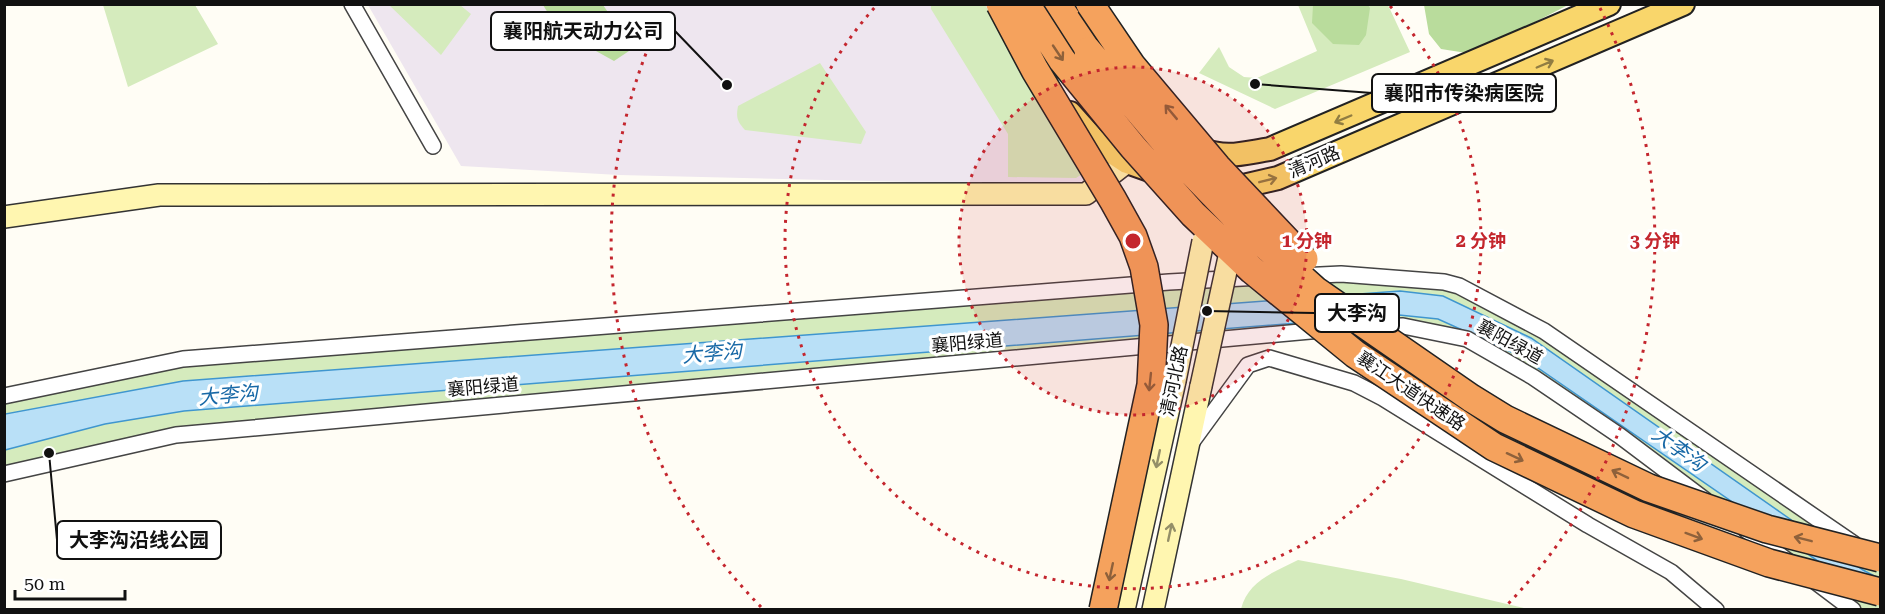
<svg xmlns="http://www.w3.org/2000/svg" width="1885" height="614" font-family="'Roboto Serif','Noto Sans SC',serif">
<rect width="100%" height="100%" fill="#fffdf5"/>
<path fill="#eee6ef" d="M368,5H989L1095,176L1082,186L619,175L461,166Z"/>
<path fill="#d5ebbd" d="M103,5H195L218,44L128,87Z
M389,5H460L471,14L441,55Z
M931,5H985L1090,169L1076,178L1008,177V134L931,9Z
M1298,5H1388L1410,52L1275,109L1199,73L1219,47L1229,67L1244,77L1257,78L1317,51Z
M820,63L866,132L861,144L745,130C737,121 736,118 738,106Z
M1341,274L1444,282L1544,331L1880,561V609H1853L1620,436L1467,339L1403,326L176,435L5,474L4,396L183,359Z
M1298,560L1401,579L1528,609H1241C1248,581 1274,572 1298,560Z"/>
<path fill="#b9dc9c" d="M543,5H603L628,41L629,51L614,61L587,46L553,21Z
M1313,5H1368L1370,8L1366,35L1359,45L1333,44L1312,23Z
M1424,5H1568L1473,54L1441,49L1429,34Z"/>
<path fill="#b9e0f7" stroke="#3f96cf" stroke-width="1.5" d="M1400,291L1443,296L1531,338L1863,570L1880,579L1860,590L1522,357L1438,319L1399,315L184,411L105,424L5,450V414L183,381Z"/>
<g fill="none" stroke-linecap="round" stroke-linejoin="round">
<defs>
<path id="street" d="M352,4L433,146
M1300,276L1341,274L1444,282L1459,286L1544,331L1854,544
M4,396L183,359L1169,282L1261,277
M1191,443L1248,365L1269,358L1354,383L1383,398L1588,525L1671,572L1716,610
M4,474L176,435L1343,328L1403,326L1467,339L1533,377L1620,436L1705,500
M1746,530L1789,562
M1816,582L1853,610"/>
<path id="secondary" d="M4,217L159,195L1086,194L1127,162
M1124,610L1175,381
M1153,610L1201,386"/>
<path id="primary" d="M1070,113L1095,141L1127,162L1158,173
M1198,149C1229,159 1239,154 1270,149L1609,4
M1221,189L1239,187L1278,178L1683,4"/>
<path id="highway" d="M1057,4L1088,51"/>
</defs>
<use href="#street" stroke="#444" stroke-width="18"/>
<use href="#secondary" stroke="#333" stroke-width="24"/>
<use href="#primary" stroke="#222" stroke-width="26"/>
<use href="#highway" stroke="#222" stroke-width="30"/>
<use href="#street" stroke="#fff" stroke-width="15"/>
<use href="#secondary" stroke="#fff6b0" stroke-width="21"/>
<use href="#primary" stroke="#f9d66b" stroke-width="22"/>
<use href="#highway" stroke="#f5a25d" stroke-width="27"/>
<defs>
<path id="secondary-bridge" d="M1175,381L1203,241
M1201,386L1231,248"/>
<path id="highway-bridge" d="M1000,4L1035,70L1113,200L1133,236L1144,267L1154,325L1151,385L1103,610
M1026,4L1062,60L1133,147L1193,214L1252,270L1355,354L1494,447L1634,514L1769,563L1880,592
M1090,4L1132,66L1217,167L1304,259
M1088,51L1180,160L1247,229L1315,290L1471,398L1505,419L1649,488L1767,529L1880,558"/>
</defs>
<use href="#secondary-bridge" stroke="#333" stroke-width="24" stroke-linecap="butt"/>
<use href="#highway-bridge" stroke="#222" stroke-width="30" stroke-linecap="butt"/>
<use href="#secondary-bridge" stroke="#fff6b0" stroke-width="21"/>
<use href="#highway-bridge" stroke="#f5a25d" stroke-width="27"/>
</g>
<defs><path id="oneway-shaft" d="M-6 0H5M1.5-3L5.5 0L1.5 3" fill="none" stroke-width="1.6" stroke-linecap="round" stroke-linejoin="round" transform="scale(1.5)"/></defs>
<g stroke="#8e613b">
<use href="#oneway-shaft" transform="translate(1058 53) rotate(56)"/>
<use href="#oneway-shaft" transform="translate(1171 112) rotate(-130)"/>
<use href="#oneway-shaft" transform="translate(1150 382) rotate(96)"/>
<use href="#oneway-shaft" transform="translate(1515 457) rotate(25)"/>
<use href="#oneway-shaft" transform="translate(1620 474) rotate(-154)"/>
<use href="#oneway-shaft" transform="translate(1694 536) rotate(20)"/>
<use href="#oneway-shaft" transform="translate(1803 539) rotate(-166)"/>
<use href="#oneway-shaft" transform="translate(1111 572) rotate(102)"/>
</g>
<g stroke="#917d42">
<use href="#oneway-shaft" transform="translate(1545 64) rotate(-23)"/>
<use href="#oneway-shaft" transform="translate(1343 119) rotate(157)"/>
<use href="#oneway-shaft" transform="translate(1268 180) rotate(-14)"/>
</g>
<g stroke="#948f68">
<use href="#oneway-shaft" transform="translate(1158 459) rotate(102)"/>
<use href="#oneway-shaft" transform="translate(1170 532) rotate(-78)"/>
</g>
<circle cx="1133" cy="241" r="174" fill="#c4262e" fill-opacity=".12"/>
<g fill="none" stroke="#c4262e" stroke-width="3" stroke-dasharray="3 6">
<circle cx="1133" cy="241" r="174"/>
<path d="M1390 6A348 348 0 1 1 876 6"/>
<path d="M761 607A522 522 0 0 1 666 8M1600 8A522 522 0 0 1 1505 607"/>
</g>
<g text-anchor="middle" stroke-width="6" stroke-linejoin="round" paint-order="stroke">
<g font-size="18" fill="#111" stroke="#fff">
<text transform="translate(1314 162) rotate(-23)" y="6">清河路</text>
<text transform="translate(1510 342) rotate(29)" y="6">襄阳绿道</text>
<text transform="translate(967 343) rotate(-5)" y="6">襄阳绿道</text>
<text transform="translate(1174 381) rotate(-78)" y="6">清河北路</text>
<text transform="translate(483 387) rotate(-5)" y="6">襄阳绿道</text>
<text transform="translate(1411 391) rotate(34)" y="6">襄江大道快速路</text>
</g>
<g font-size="20" font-style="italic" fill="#1768a6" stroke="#fff">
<text transform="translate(712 353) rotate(-5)" y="7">大李沟</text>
<text transform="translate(228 395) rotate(-5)" y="7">大李沟</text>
<text transform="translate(1679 449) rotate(36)" y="7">大李沟</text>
</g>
</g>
<circle cx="1133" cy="241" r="9" fill="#c4262e" stroke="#fff" stroke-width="3"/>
<g font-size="18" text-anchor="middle" font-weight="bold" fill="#c4262e" stroke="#fff" stroke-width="6" stroke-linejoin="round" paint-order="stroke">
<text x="1307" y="247">1 分钟</text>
<text x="1481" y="247">2 分钟</text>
<text x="1655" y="247">3 分钟</text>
</g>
<path fill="none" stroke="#111" stroke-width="2" d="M727 85L675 31M1255 84L1372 93M1207 311L1315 313M49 453L57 540"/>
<g fill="#111" stroke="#fff" stroke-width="2">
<circle cx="727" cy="85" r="6"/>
<circle cx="1255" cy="84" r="6"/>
<circle cx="1207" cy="311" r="6"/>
<circle cx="49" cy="453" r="6"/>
</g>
<g fill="#fff" stroke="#111" stroke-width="2">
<rect x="491" y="12" width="184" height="38" rx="6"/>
<rect x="1372" y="74" width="184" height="38" rx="6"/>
<rect x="1315" y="294" width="84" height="38" rx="6"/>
<rect x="57" y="521" width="164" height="38" rx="6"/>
</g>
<g font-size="20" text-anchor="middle" font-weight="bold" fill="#111">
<text x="583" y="38">襄阳航天动力公司</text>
<text x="1464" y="100">襄阳市传染病医院</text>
<text x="1357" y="320">大李沟</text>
<text x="139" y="547">大李沟沿线公园</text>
</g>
<rect width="1885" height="614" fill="none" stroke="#111111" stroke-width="12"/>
<path d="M15 590v9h110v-9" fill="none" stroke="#111111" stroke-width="3"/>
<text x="24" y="590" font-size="18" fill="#111111" stroke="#ffffff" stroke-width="4.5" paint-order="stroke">50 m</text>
</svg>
